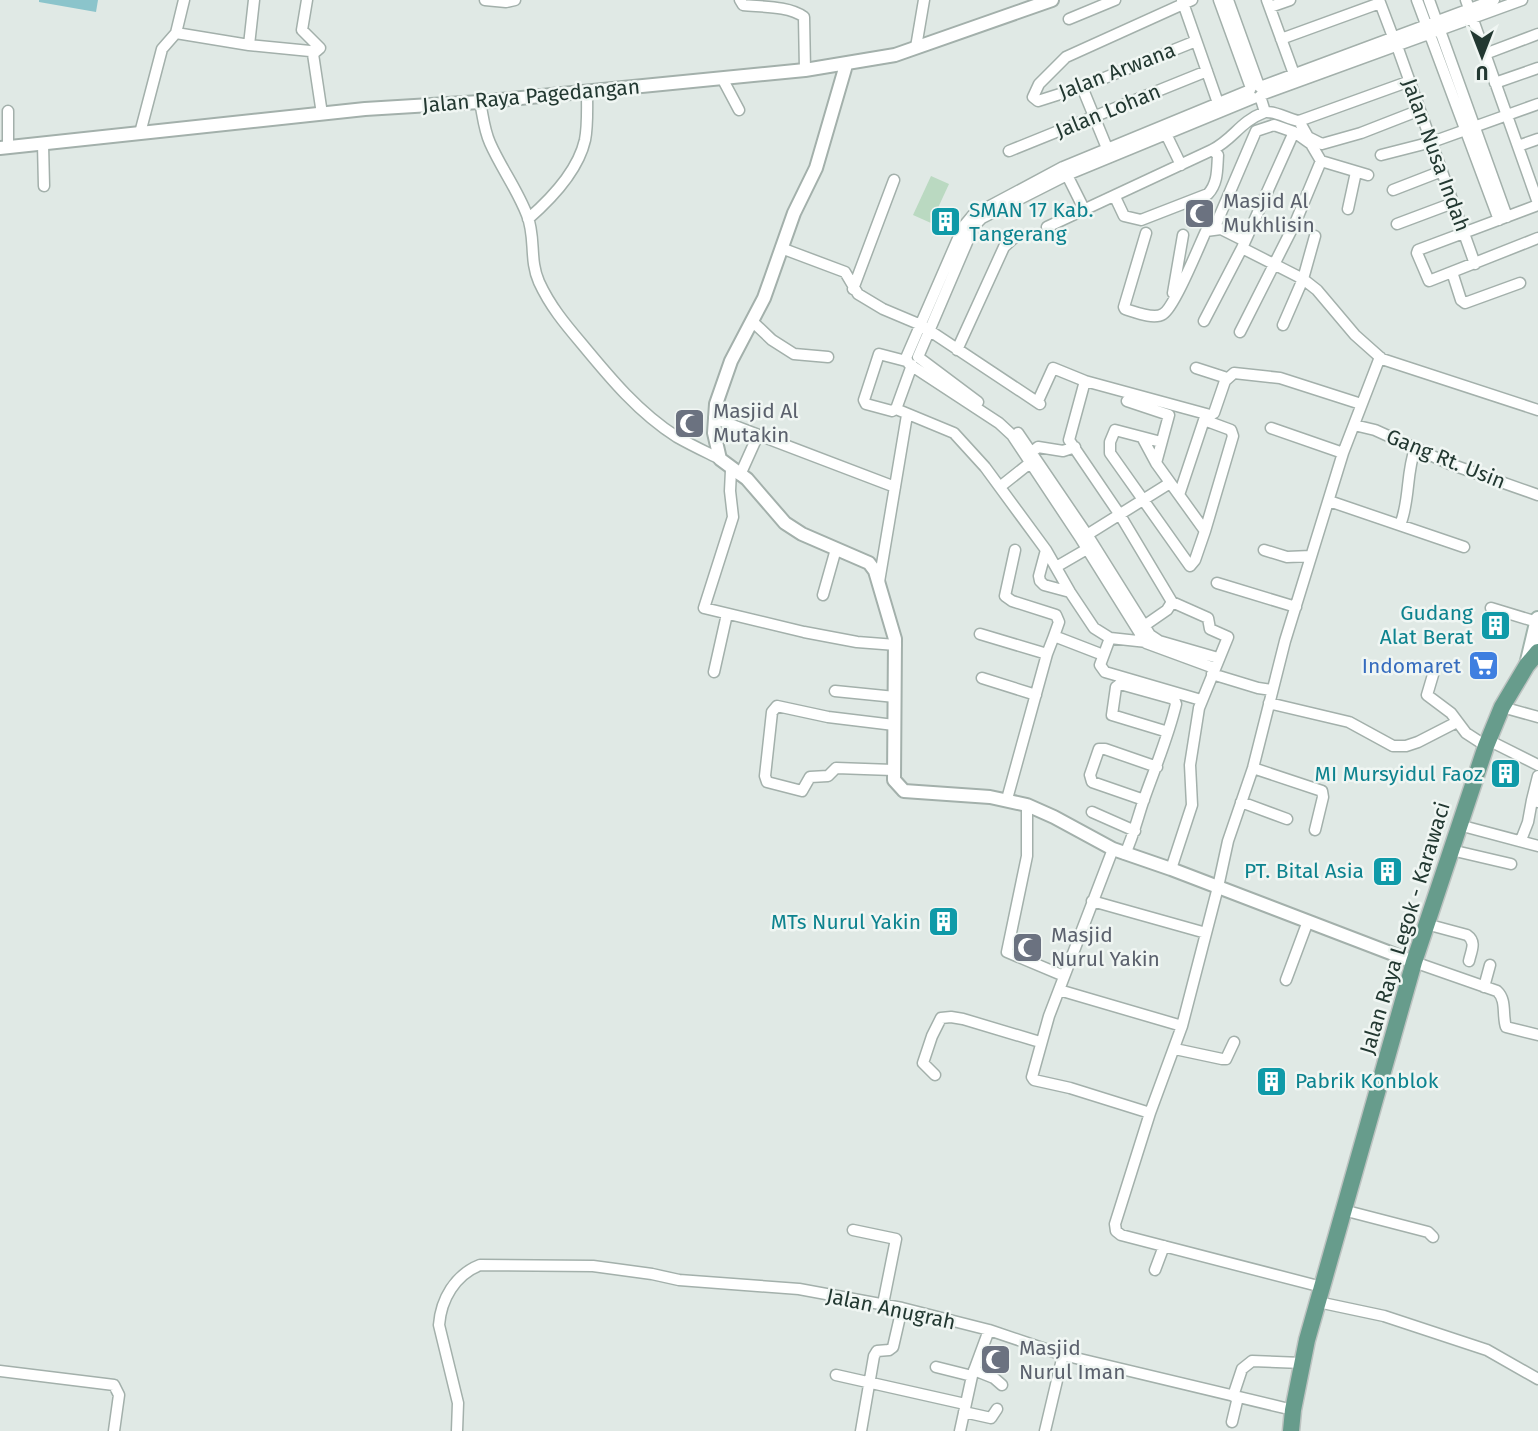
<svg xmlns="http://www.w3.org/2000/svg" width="1538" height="1431" font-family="'Fira Sans',sans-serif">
<rect width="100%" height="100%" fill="#e0e9e5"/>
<path fill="#bad9c1" d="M931,176L949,184L931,223L913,215Z"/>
<path fill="#8bc4cb" d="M39,0H98L96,12L39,2Z"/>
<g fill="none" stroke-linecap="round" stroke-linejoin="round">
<defs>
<path id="minor" d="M307,0L302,30L320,48L313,54
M485,0L506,2L515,0
M740,0L743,5C762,7 789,6 804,17L805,70
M1182,0L1218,103
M1192,0L1066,57L1039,84L1033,97L1038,101L1082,87L1196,41
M1219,0L1251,88
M1228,0L1259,86
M1267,0L1294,74
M1379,0L1393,37
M1417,0L1499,220
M1429,0L1507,217
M1466,0L1538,203
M1270,7L1290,0
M1069,19L1115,0
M176,33L249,45L310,51L313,54L322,114
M1281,39L1380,3
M249,45L254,0
M1397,46L1475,264
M916,47L924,0
M1485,54L1538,34
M722,78L739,110
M1495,83L1538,68
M1082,87L1109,153
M1260,87L1494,0
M1261,95L1522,0
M1260,96L1265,112C1277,111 1287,119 1299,121L1410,81
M480,102C483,116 484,130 490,143C501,168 517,189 527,215C536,237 529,260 539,282C550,306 565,324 582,344C610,378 639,413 677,437C691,445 706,452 720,459
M1299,121L1308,137L1322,144L1361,133L1420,110
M140,133L162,49L176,33L184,0
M1166,134L1181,165
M43,144L44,186
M1518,146L1538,139
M8,147V111
M1212,150C1235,138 1239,122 1265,112
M1009,151L1207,71
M1381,155L1432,142L1538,104
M1067,175L1084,209
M1393,190L1442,171
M1538,205L1418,250L1417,253L1429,281L1538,238
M1348,209L1356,172
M528,219C551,199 578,171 585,140C588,125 587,107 587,91
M1397,224L1453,203
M1047,227L1212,150L1218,155C1217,170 1218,183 1208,194L1141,220L1124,216L1115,197
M1214,229L1256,131L1274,125L1294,132
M1146,233L1124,307L1125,309C1135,312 1154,320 1163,314C1174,308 1199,246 1206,231L1221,229L1245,241
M781,248L845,272L858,294L883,309L921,325L1040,404
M1242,248L1303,279L1317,290L1355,335L1382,359L1538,410
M1452,272L1461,300L1465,303L1520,283
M853,289L894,180
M1173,293L1183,235
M752,321L772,340L794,354L828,357
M1204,321L1242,248L1294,132L1311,144L1321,161L1368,175
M1283,325L1303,279L1315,236
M1240,332L1296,221L1321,161
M957,350L1004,247L1015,237
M906,361L879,354L864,400L866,404L892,411L896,409L954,433L985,467L1046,550L1070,592L1094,628L1110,638L1147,642
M1196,368L1227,378
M1085,381L1069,440L1120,515L1172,602L1208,618L1210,629L1228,637L1199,708L1190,765L1192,805L1171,869
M1038,401L1053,368L1085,381L1210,415L1214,413L1225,381L1234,373L1280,378L1361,404
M1127,401L1169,415L1156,463
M978,402L918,357L974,226L982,218L1067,175L1254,98
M896,409L912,365
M714,418L895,487
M1354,425L1375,430L1450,464L1538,495
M1271,428L1343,453
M1018,433L1088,536L1150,635L1159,641L1218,658
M1142,437L1156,463L1205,531
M1161,442L1115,430L1110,442V453L1190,566L1195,560L1205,531L1233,436L1231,430L1204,420L1179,495
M1031,453L1038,447L1063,451L1075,447
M731,470L730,491L733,517L704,608L804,632L857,642L896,645
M740,475L758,435
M1001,486L1035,459
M1329,501L1464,547
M1400,525C1410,501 1406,473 1415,449
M1082,538L1170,483
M1015,550L1005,596L1012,601L1056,615L1059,622L1054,636
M1046,550L1039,576L1040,581L1044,585L1070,592
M1264,550L1287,557L1311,556
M1056,567L1087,549
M879,582L907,415
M1217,583L1296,607
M823,595L836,549
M1491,608L1537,622
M1141,628L1167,610L1172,602
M980,634L1047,654L1054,636L1098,653
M1110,638L1100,665L1105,672L1201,700
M1214,668L1146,643L1081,539L1012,435L999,423L909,364L906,358L963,227L973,215L1063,167L1250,90
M1435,668L1427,695L1451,713L1466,733L1486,746
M714,672L727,614
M1212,674L1258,688L1272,690
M982,678L1036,695
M835,691L895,697
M1269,703L1349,722L1393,746H1406L1418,742L1457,722
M1502,707L1538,717
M1488,740L1538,765
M1253,768L1322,791L1323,797L1315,830
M893,770L836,768L828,776L810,777L802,791L767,782L765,776L772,712L777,706L828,717L894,725
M1538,776L1532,800L1538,802
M1007,799L1047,654
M1144,800L1092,782L1090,775L1099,749H1105L1157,767
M1241,802L1287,819
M1027,805V856L1007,952L1064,976
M1092,812L1135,831
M1459,825L1538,846
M1521,840L1528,822L1532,800
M1113,849L1049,1016L1032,1077L1034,1080L1070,1088L1150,1113
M1451,850L1511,864
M1125,854C1133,837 1137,820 1143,802C1154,770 1168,738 1176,704L1174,699L1120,684L1116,687L1112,715L1168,732
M1092,901L1206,933
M1426,924L1467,935C1477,942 1471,951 1469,961
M1414,962L1497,991C1507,1000 1502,1015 1506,1027L1538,1035
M1286,980L1308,921
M1484,987L1490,965
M1059,990L1182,1026
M1175,1049L1222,1059H1226L1234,1042
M935,1075L923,1063L932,1036L941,1018L951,1017L963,1019L1040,1042
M1343,1210L1428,1232L1433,1237
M853,1230L896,1239L883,1304
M1155,1270L1164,1246
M1322,1287L1121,1235L1116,1231L1115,1224L1150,1113L1182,1026L1218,887L1228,841L1253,768L1285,641L1343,453L1380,357
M1318,1302L1384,1316L1487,1350L1538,1379
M936,1367L972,1376
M974,1370L994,1378L1002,1385
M0,1371L114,1385L119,1395L114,1431
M836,1375L965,1404
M1233,1396L1242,1369L1252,1361L1302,1363
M964,1412L991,1418L997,1409
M1232,1422L1238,1397
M457,1431L458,1403L439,1325C441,1299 455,1275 480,1265L593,1266L652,1274L679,1280L799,1289L902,1308L989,1330L1063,1355L1293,1410
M861,1431L874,1356L877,1351L889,1350L893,1347L902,1308
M960,1431L972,1376L989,1330
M1045,1431L1063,1355"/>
<path id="tertiary" d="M846,65L816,168L794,213L764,298L731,361L716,404L714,433L720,459L747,479L785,523L802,534L869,563L875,571L895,639L894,780L904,791L990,797L1027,805L1054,817L1113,849L1171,869L1414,962
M0,148L365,109L480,102L805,70L895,55L1052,0"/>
<path id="secondary" d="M1527,665L1538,619"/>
<path id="primary" d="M1291,1431L1293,1410L1307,1340L1414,962L1486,746L1502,707L1527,665L1538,652"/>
</defs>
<use href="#minor" stroke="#a3b0ab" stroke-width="13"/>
<use href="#tertiary" stroke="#a3b0ab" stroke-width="16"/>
<use href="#secondary" stroke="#a0b4ac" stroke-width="18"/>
<use href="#primary" stroke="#bdc3c1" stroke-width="19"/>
<use href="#minor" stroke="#fff" stroke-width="10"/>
<use href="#tertiary" stroke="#fff" stroke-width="12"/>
<use href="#secondary" stroke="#fff" stroke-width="14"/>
<use href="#primary" stroke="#679c8c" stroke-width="16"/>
</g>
<defs>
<symbol id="mosque-square" viewBox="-11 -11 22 22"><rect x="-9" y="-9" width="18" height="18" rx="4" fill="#6b7280" stroke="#f0f6f3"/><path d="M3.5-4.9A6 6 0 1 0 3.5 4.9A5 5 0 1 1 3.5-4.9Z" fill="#fff"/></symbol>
<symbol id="building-square" viewBox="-11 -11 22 22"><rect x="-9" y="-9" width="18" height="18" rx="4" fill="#0f9aa8" stroke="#f0f6f3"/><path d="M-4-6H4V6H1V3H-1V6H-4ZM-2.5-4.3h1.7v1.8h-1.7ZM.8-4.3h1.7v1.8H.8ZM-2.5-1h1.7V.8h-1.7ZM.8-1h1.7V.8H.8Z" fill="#fff"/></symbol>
<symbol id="supermarket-square" viewBox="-11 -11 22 22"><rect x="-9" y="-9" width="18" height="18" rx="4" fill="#3f7fe0" stroke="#f0f6f3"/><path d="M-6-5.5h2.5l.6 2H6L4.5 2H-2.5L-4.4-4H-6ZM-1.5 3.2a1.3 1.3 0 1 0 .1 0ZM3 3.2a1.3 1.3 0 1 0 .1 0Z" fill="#fff"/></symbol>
</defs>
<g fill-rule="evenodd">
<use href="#mosque-square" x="1182" y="196" width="35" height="35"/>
<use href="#building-square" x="928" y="204" width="35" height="35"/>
<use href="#mosque-square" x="672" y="406" width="35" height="35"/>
<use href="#building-square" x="1478" y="608" width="35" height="35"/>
<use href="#supermarket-square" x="1466" y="648" width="35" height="35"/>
<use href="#building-square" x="1488" y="756" width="35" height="35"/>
<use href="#building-square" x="1370" y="854" width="35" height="35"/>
<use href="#building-square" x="926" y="904" width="35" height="35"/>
<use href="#mosque-square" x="1010" y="930" width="35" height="35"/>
<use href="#building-square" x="1254" y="1064" width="35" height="35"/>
<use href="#mosque-square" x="978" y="1342" width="35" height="35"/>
</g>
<g text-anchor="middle" stroke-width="5" stroke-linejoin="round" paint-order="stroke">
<g font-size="21" fill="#223831" stroke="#f0f6f3">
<text transform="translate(1117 71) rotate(-21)" y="7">Jalan Arwana</text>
<text transform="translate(531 96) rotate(-5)" y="7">Jalan Raya Pagedangan</text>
<text transform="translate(1108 111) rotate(-22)" y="7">Jalan Lohan</text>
<text transform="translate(1436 155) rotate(70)" y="7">Jalan Nusa Indah</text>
<text transform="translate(1446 459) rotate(22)" y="7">Gang Rt. Usin</text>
<text transform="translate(1405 928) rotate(-73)" y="7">Jalan Raya Legok - Karawaci</text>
<text transform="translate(891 1309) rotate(12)" y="7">Jalan Anugrah</text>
</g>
<g font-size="21" fill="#5b616d" stroke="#f0f6f3" text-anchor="start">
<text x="1223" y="208">Masjid Al<tspan x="1223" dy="24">Mukhlisin</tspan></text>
<text x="713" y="418">Masjid Al<tspan x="713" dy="24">Mutakin</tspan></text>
<text x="1051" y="942">Masjid<tspan x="1051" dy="24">Nurul Yakin</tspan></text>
<text x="1019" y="1355">Masjid<tspan x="1019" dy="24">Nurul Iman</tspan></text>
</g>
<g font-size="21" fill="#0d838f" stroke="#f0f6f3" text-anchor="end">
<text x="969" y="217" text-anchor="start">SMAN 17 Kab.<tspan x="969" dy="24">Tangerang</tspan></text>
<text x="1473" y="620">Gudang<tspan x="1473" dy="24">Alat Berat</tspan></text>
<text x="1483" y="781">MI Mursyidul Faoz</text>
<text x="1364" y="878">PT. Bital Asia</text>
<text x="921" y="929">MTs Nurul Yakin</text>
<text x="1295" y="1088" text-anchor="start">Pabrik Konblok</text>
</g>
<g font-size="21" fill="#366cbe" stroke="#f0f6f3" text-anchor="end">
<text x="1461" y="673">Indomaret</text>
</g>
</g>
<g transform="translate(1482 56) rotate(180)" stroke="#f0f6f3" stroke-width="5" paint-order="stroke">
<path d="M0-5L12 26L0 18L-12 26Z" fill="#223831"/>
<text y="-10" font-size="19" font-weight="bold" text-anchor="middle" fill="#223831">U</text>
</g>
</svg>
